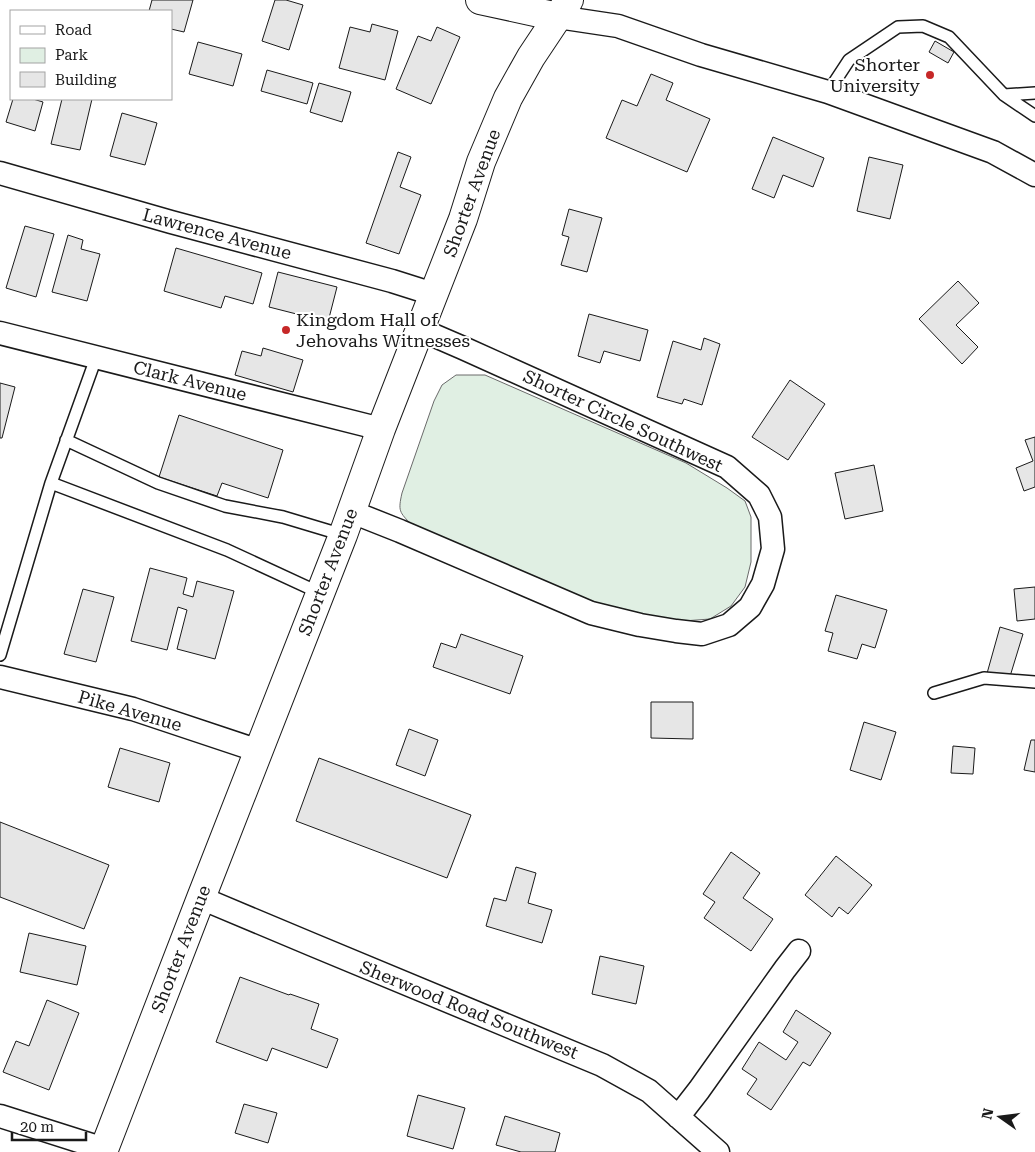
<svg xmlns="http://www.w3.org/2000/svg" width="1035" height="1152" font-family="'Roboto Serif',serif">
<rect width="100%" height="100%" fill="#fff"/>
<path fill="#e0efe3" stroke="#6a6a6a" d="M456,375H485L686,463L727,488L745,501L751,517V562L745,587L731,606L710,619L683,621L652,620L602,605L554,587L412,525C399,512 398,511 402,493L434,401L442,385Z"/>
<path fill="#e6e6e6" stroke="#1a1a1a" d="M152,0H193L184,32L171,29V11H149Z
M275,0H286L303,5L289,50L262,41Z
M372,24L398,31L385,80L339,68L350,27L370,32Z
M437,27L460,37L431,104L396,89L418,36L431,41Z
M935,41L954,52L948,63L929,52Z
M198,42L242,54L233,86L189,74Z
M267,70L313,83L307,104L261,91Z
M651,74L673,83L666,100L710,119L687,172L606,138L622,100L637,106Z
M319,83L351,92L342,122L310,112Z
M13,99H33L43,102L35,131L6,122Z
M62,99H92L80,150L51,144Z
M122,113L157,123L145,165L110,156Z
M773,137L824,158L813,187L783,175L774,198L752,189Z
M398,152L411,157L400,187L421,195L399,254L366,243Z
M869,157L903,165L890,219L857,211Z
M569,209L602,218L587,272L561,265L569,237L562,235Z
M25,226L54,234L36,297L6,288Z
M68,235L83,240L81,249L100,254L87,301L52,292Z
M176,248L262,273L253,304L225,296L221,308L164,291Z
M278,272L337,287L328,322L269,307Z
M958,281L979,303L956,325L978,347L962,364L919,319Z
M589,314L648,330L640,361L604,351L600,363L578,356Z
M704,338L720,344L702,405L684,399L682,404L657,397L673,341L701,350Z
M263,348L303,360L293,392L235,375L242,351L261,356Z
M790,380L825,404L788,460L752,437Z
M0,383L15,387L2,438H0Z
M179,415L283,450L268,498L222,483L217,496L159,477Z
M1035,437V487L1024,491L1016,468L1033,461L1025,440Z
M874,465L883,511L845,519L835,473Z
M150,568L187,578L183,594L193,597L197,581L234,591L215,659L177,649L187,610L178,607L167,650L131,641Z
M1035,587V619L1017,621L1014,589Z
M83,589L114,597L96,662L64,654Z
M836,595L887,610L875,648L862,644L857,659L828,651L833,633L825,631Z
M1000,627L1023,634L1008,683L986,677Z
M461,634L523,656L510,694L433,667L441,643L456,648Z
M651,702H693V739L651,738Z
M864,722L896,732L881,780L850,770Z
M409,729L438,740L425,776L396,765Z
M1031,740H1035V772L1024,770Z
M953,746L975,748L973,774L951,773Z
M120,748L170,763L159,802L108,787Z
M319,758L471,815L447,878L296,821Z
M0,822L109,865L84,929L0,897Z
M731,852L760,873L743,898L773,919L751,951L704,918L715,902L703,894Z
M836,856L872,885L848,914L839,907L832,917L805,895Z
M516,867L536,873L528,903L552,910L542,943L486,926L494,898L506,901Z
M29,933L86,946L77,985L20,972Z
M600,956L644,966L636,1004L592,994Z
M240,977L289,995L290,994L319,1004L311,1029L338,1039L327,1068L272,1048L267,1061L216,1042Z
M47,1000L79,1013L49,1090L3,1072L16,1041L29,1046Z
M796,1010L831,1033L810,1066L803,1062L771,1110L747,1094L757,1079L742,1069L759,1042L786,1060L798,1042L783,1032Z
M418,1095L465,1108L453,1149L407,1136Z
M244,1104L277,1113L268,1143L235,1133Z
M505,1116L560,1133L555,1152H521L496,1145Z"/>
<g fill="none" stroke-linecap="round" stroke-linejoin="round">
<defs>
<path id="service" d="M828,92L849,60L898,27L923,26L949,37L1004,95L1035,116
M1004,95L1035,93
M66,440L158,483L225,506L283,517L343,535
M51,483L227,550L320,593
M0,655L51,483L96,358
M934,693L984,678L1035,682"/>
<path id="minor" d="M558,17L618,26L701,55L828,92L993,152L1035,175
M0,173L171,222L392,281L433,294
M0,333L381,429
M352,512L400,531L591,613L640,625L676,631L702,634L729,625L750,607L763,584L773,549L770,517L759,495L727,467L463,348L419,329
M0,677L133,709L259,751
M201,898L313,945L602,1065L649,1091L718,1152
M0,1116L104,1149
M678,1117L699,1090L785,969L799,951"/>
<path id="tertiary" d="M480,0L558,17"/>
<path id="primary" d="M103,1152L201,898L343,535L381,429L463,219L481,162L508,98L531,57L569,0"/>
</defs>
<use href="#service" stroke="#1a1a1a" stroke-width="14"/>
<use href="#minor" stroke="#1a1a1a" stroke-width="25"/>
<use href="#tertiary" stroke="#1a1a1a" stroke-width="30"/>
<use href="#primary" stroke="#1a1a1a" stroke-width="30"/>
<use href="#service" stroke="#fff" stroke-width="11"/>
<use href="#minor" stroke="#fff" stroke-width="22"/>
<use href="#tertiary" stroke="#fff" stroke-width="28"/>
<use href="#primary" stroke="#fff" stroke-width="28"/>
</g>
<g fill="#c62828" stroke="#fff" stroke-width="2">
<circle cx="930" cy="75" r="5"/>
<circle cx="286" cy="330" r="5"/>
</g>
<g text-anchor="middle" stroke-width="4" stroke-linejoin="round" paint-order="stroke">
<g font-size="18" fill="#1a1a1a" stroke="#fff" text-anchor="end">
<text x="920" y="71">Shorter<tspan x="920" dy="21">University</tspan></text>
<text x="296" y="326" text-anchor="start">Kingdom Hall of<tspan x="296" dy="21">Jehovahs Witnesses</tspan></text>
</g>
<g font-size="18" fill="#1a1a1a" stroke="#fff">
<text transform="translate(472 193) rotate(-70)" y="6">Shorter Avenue</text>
<text transform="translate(217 234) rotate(15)" y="6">Lawrence Avenue</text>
<text transform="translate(190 381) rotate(14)" y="6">Clark Avenue</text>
<text transform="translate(623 421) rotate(25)" y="6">Shorter Circle Southwest</text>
<text transform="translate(328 572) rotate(-69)" y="6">Shorter Avenue</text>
<text transform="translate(130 711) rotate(16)" y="6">Pike Avenue</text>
<text transform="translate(181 949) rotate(-69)" y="6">Shorter Avenue</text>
<text transform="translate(469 1010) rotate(22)" y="6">Sherwood Road Southwest</text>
</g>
</g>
<rect x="10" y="10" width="162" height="90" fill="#ffffff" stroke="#a3a3a3"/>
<rect x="20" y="26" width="25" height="8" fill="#ffffff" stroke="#a3a3a3"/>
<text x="55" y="35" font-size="15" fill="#1a1a1a">Road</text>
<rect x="20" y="48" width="25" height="15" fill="#e0efe3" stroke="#a3a3a3"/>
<text x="55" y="60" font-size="15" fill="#1a1a1a">Park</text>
<rect x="20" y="72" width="25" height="15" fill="#e6e6e6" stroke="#a3a3a3"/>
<text x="55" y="85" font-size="15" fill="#1a1a1a">Building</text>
<g transform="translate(1000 1117) rotate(284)" stroke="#ffffff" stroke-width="4" paint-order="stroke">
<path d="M0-4L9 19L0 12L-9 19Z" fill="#1a1a1a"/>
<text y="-8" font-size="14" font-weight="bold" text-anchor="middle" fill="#1a1a1a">N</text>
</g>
<path d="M12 1132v8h74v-8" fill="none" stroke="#1a1a1a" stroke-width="2.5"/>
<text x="20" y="1132" font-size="15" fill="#1a1a1a" stroke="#ffffff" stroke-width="4" paint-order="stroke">20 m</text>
</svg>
